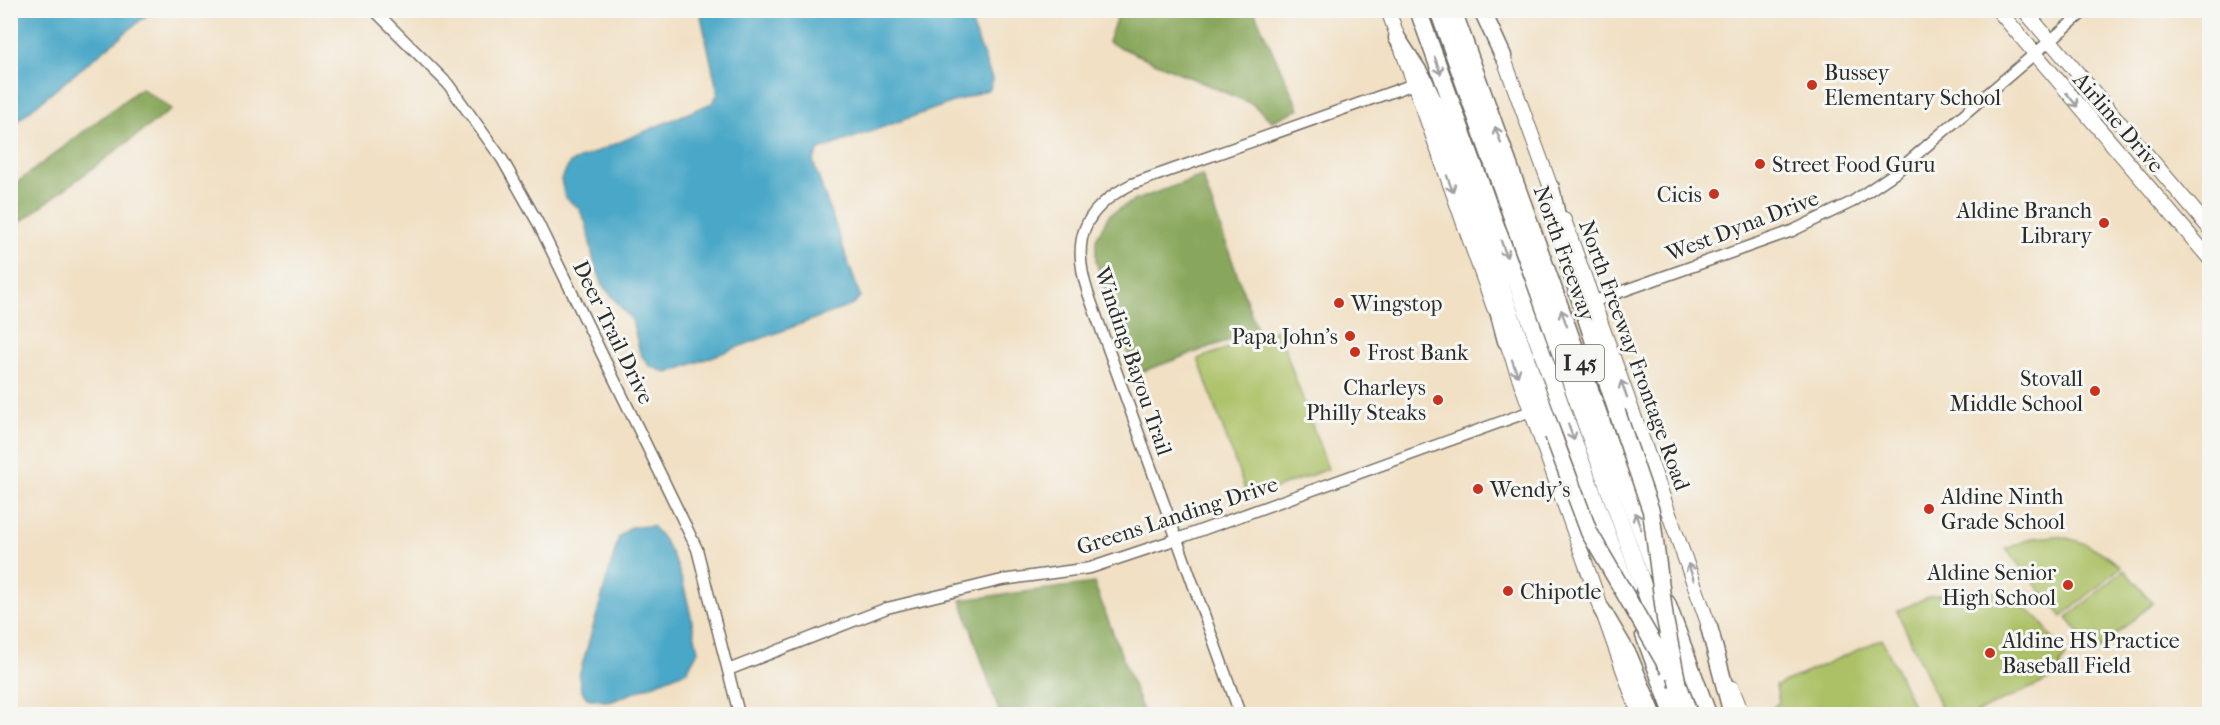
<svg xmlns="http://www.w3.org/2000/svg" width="2220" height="725" font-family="'IM FELL French Canon',serif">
<rect width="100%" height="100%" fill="#f6f6f2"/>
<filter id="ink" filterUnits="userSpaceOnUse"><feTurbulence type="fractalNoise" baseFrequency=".0167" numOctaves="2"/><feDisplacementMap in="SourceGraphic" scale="12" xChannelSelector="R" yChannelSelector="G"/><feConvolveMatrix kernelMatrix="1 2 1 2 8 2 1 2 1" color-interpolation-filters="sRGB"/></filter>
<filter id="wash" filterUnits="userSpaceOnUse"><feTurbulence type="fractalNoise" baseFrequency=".008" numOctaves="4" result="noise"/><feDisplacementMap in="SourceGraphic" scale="24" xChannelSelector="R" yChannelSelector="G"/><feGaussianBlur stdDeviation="1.35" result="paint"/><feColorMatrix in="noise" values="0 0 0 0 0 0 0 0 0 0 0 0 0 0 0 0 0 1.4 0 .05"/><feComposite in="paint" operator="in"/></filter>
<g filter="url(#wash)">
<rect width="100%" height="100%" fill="#f1e0c4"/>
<path fill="#acc166" stroke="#6c7648" stroke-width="1.5" d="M1278,330L1328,469L1248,498L1198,359Z
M2056,536C2082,540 2100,549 2121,567L2062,617L2006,549L2032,538Z
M2124,570L2153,603L2095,652L2067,618Z
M1965,589L2005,594L2038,618L2066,657L2060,664L2062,674L1973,714H1944L1897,611L1928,597Z
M1882,639L1917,714H1766L1779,702L1776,686Z"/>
<path fill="#89a75b" stroke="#5a6943" stroke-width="1.5" d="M1119,11H1254L1299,109L1272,121L1252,104L1108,42Z
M141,88L172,109L11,229V187Z
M1202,176L1257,330L1135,374L1096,262V239L1109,215L1133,201Z
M1094,583L1144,714H1000L961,600Z"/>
<path fill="#48a7c7" stroke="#3a6979" stroke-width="1.5" d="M11,10H152V11L11,126Z
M700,11H959L970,19L992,79L990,89L819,150L813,162L860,296L855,304L668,373L649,366L640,353L632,320L604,287L594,262L586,223L579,209L565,197L561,179L570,163L712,103L718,94Z
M652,526C683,556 689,610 698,651L687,671L610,702L587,698L581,690L579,676L619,537L631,527Z"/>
</g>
<g filter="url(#ink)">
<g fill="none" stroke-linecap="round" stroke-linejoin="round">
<defs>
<path id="minor" d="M374,10L448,84L502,159L538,223L697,549L739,714
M1592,302L1792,231L1852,202L1895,173L2086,10
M728,670L887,608L1002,580L1090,568L1177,539L1531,411
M1240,714L1088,293C1071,241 1082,209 1132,184L1414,84"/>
<path id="major" d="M1388,10L1494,308
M1998,10L2210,259
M2024,10L2210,229
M1500,48L1554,196
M1564,220L1713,637
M1503,332L1639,714
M1732,688L1742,714"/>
<path id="highway" d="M1418,10L1627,588
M1438,10L1689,714
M1453,10L1655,570
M1482,10L1503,56
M1397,38L1423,78L1445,127L1553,435
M1551,188L1566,257L1617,412
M1494,296L1506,341
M1667,603L1708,714
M1602,610L1629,656L1653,714
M1709,627L1732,714
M1644,635L1673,714"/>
</defs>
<use href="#minor" stroke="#706a61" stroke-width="13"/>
<use href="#major" stroke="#706a61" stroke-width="16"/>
<use href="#highway" stroke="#706a61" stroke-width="19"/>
<use href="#minor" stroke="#fff" stroke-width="10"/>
<use href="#major" stroke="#fff" stroke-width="14"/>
<use href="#highway" stroke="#fff" stroke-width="16"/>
<defs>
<path id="highway-bridge" d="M1617,412L1651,511L1665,619L1678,686
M1553,435L1589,532L1669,670"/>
</defs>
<use href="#highway-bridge" stroke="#706a61" stroke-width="19" stroke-linecap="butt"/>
<use href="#highway-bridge" stroke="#fff" stroke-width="16"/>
</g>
<defs><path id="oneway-shaft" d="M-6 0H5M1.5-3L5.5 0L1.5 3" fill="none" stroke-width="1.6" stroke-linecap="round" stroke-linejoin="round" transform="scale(1.5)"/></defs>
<g stroke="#a0a0a0">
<use href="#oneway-shaft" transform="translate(1438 66) rotate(70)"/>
<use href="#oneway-shaft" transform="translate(2072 100) rotate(51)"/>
<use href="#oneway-shaft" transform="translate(1498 135) rotate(-110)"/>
<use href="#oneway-shaft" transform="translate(1450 184) rotate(70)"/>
<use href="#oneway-shaft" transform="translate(1504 249) rotate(70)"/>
<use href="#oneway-shaft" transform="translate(1564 318) rotate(-110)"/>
<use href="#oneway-shaft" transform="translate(1515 368) rotate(70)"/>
<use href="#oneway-shaft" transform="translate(1624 389) rotate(-110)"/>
<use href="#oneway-shaft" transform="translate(1571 432) rotate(70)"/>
<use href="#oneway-shaft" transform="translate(1638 521) rotate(-110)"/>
<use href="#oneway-shaft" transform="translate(1691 572) rotate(-109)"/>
</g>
</g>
<g fill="#c8321e" stroke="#f6f6f2" stroke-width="2">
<circle cx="1812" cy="85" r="6"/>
<circle cx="1760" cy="164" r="6"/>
<circle cx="1714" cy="194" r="6"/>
<circle cx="2104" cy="223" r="6"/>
<circle cx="1339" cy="303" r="6"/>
<circle cx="1350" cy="336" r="6"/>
<circle cx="1355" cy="352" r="6"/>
<circle cx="2095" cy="391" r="6"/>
<circle cx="1438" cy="400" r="6"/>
<circle cx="1478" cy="489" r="6"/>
<circle cx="1929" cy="509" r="6"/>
<circle cx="2068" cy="585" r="6"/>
<circle cx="1508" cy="591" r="6"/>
<circle cx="1990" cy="653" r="6"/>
</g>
<g text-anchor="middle" stroke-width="6" stroke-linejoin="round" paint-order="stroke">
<rect fill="#f6f6f2" stroke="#686867" stroke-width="1.5" x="1556" y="345" width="48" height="36" rx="4.5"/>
<g font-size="21" font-weight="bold" fill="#2b2b2b">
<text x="1580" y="370">I 45</text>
</g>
<g font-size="22" fill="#2b2b2b" stroke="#f6f6f2" text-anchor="start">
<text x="1824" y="80">Bussey<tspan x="1824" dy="25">Elementary School</tspan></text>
<text x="1772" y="172">Street Food Guru</text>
<text x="1702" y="202" text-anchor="end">Cicis</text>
<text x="2092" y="218" text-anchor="end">Aldine Branch<tspan x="2092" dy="25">Library</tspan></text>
<text x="1351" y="311">Wingstop</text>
<text x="1338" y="344" text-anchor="end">Papa John's</text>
<text x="1367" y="360">Frost Bank</text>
<text x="2083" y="386" text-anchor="end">Stovall<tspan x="2083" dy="25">Middle School</tspan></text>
<text x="1426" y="395" text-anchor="end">Charleys<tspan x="1426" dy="25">Philly Steaks</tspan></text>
<text x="1490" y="497">Wendy's</text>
<text x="1941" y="504">Aldine Ninth<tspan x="1941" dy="25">Grade School</tspan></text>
<text x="2056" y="580" text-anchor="end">Aldine Senior<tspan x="2056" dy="25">High School</tspan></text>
<text x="1520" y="599">Chipotle</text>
<text x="2002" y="648">Aldine HS Practice<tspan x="2002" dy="25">Baseball Field</tspan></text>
</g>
<g font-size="22" fill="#2b2b2b" stroke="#f6f6f2">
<text transform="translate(2119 122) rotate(49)" y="8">Airline Drive</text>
<text transform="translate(1742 225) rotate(-21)" y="8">West Dyna Drive</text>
<text transform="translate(1565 253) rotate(70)" y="8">North Freeway</text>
<text transform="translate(614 332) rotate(64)" y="8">Deer Trail Drive</text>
<text transform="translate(1635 355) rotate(70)" y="8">North Freeway Frontage Road</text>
<text transform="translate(1134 361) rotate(71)" y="8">Winding Bayou Trail</text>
<text transform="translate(1177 515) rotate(-18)" y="8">Greens Landing Drive</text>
</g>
</g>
<rect width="2220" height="725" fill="none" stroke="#f6f6f2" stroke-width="36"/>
</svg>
